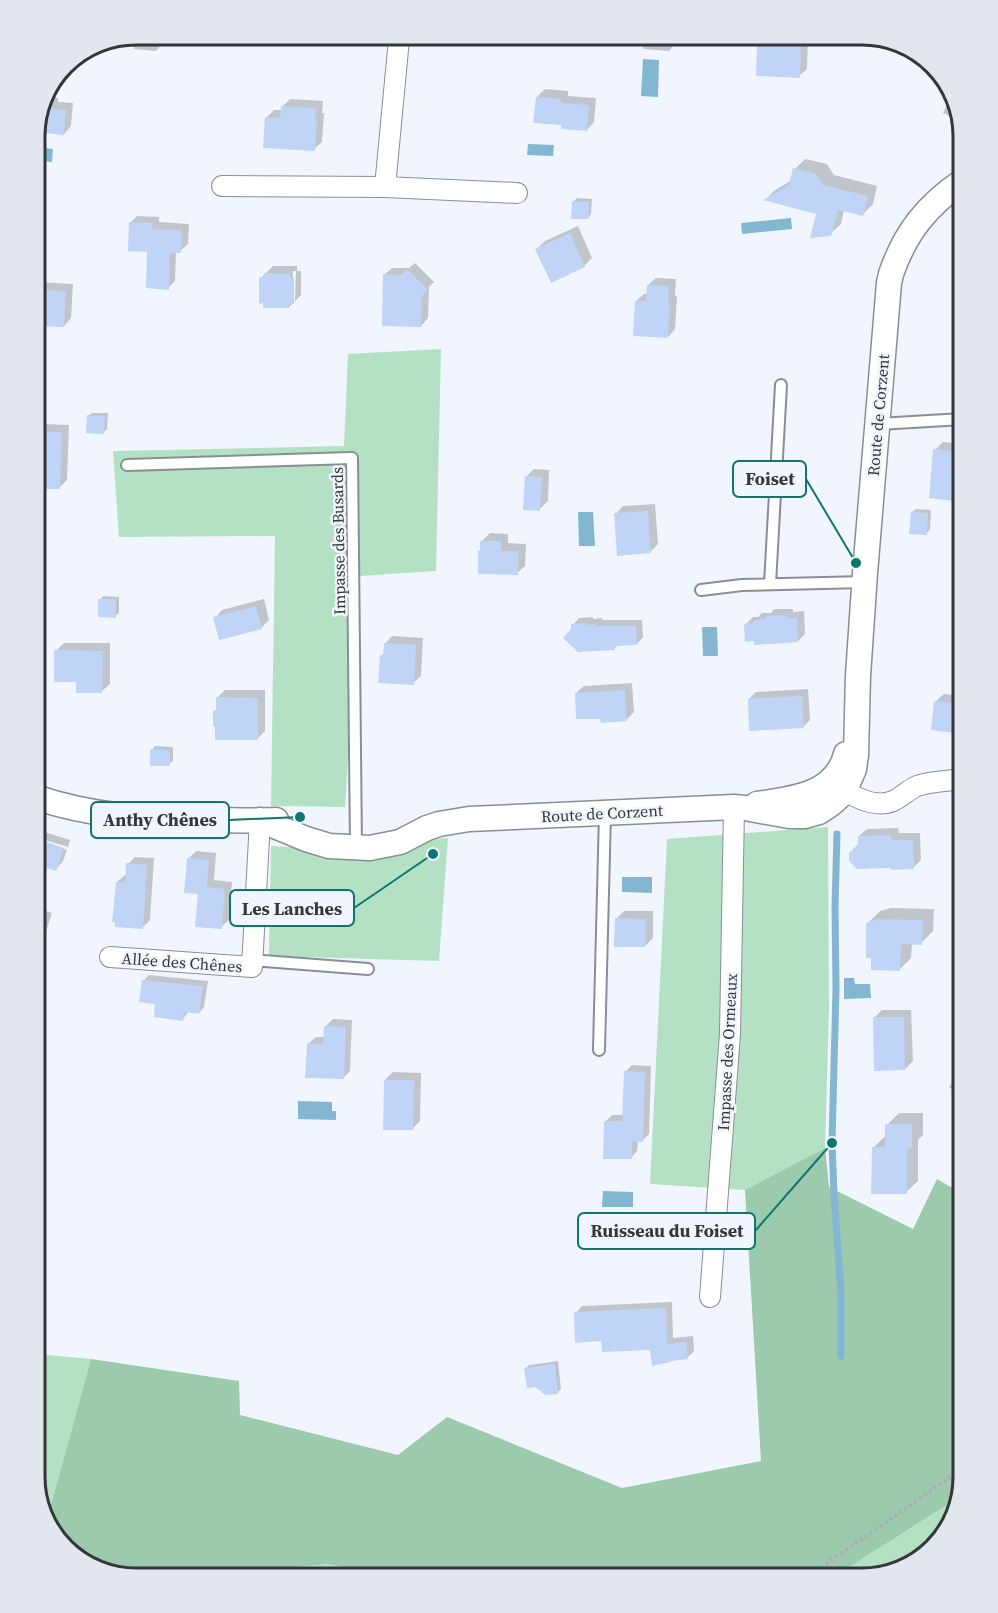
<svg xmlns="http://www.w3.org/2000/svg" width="998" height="1613" font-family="'Source Serif 4',serif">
<rect width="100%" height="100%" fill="#f1f6fe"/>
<path fill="#b4e1c4" d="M441,349L436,571L360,576L345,807L271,806L275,536L119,537L113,451L344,446L348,354Z
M828,827L829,1010L825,1148L745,1190L650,1184L667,839Z
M448,838L439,961L269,956L271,846L302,848Z
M35,1354L91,1359L46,1523L35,1477Z
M958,1498L950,1528L907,1568L862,1578H832Z
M329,1564L355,1570L361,1578H214L218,1573Z"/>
<path fill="#9bcaac" d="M825,1148L829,1187L913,1229L937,1179L963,1194V1478L958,1498L832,1578H361L355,1570L329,1564L219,1573L214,1578H130L80,1562L46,1523L91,1359L239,1381L240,1415L398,1455L447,1417L622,1488L761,1461L745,1190Z"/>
<path fill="#83b6d1" d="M643,59L659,60L658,97L641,96Z
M528,144L554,145L553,156L527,155Z
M35,147L53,149L52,162L35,160Z
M791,218L792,229L742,234L741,223Z
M578,512H593L595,546H579Z
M702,627H717L718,656H703Z
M622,877H652V893L622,892Z
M844,978H854L855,984H870L871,998L844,999Z
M298,1101L332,1102V1111H336V1120L298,1119Z
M603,1191L633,1192V1207H602Z"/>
<path fill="#0003" fill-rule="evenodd" d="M808,35L807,69L799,76L758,46L766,39H776L780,36Z
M644,37H677L676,43L669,51L643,49Z
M163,41L162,44L156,51L134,49V42Z
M545,89L568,91V96L596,98L594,122L587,130L563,124L537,97Z
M953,91L960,120L943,113Z
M50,97L58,98V102L73,103L71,126L64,134L35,131Z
M290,99L323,101L322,113H324L322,142L314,149L266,118L274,110H282V107Z
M805,159L827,164L834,175L877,186L873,204L863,214L844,210L841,224L830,234L818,212L766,199L775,190L792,180L795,169Z
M577,198L592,199L591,214L588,218L573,202Z
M137,216L159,217V222L189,224L188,244L180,251H176L175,281L168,288L149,250L130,223Z
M578,226L592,258L585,265L552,281L537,249L545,241Z
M415,263L434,282L429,287L428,318L421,326L384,275L392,268H409Z
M273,266H297V271H301V295L289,307L261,278ZM293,271H296L295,300L292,303Z
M656,278L676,279L675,296H677L675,329L668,337L636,301L644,294H648V285Z
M35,282L73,284L71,318L64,326L35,324Z
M92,413H108L107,429L103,433L88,416Z
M40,424L69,425L67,480L59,488L35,487V429Z
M943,442L963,444V498L961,500L935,450Z
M534,469L549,470L548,501L540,509L526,477Z
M655,504L658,544L650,552L616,514L623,506Z
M916,509L931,510L930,530L926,533L912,512Z
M490,533L508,534V543L526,544L525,566L517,573L480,551L481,550L482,541Z
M103,596L119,597V613L115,616L100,600Z
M264,599L269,620L261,628L215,618L222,610Z
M774,609H793V612L804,611L805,634L798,641L746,624L753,617H758L762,613H771Z
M593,617V619L602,618V620H642L643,637L637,644L618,645L614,648L573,630V625L579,618Z
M392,636L423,638L421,676L413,683L381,656L385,652V644Z
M64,643H110V684L102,691L78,681L56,651Z
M632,683L634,712L626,720L602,717L576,693L584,686Z
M808,689L810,720L803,727L749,699L756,692Z
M225,690H265V731L257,739L215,711L217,709V698Z
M944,694L963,696V732L933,729L936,701Z
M155,746L173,747V761L169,764L152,750Z
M898,828L899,833H920L921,860L913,868L859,844V836L867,829Z
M35,829L70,840L68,847L35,837Z
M35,840L67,850L63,861L56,869L35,862Z
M196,851L216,853L214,880L232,882L229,920L221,927L199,892L188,859Z
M135,857L154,858L150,920L142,928L117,882L125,875H127L128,864Z
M963,900V934H961L960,903Z
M35,907L52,913L43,941L37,947L35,946Z
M891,908L934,909L933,931L921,943H912L911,958L899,970L868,923L880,911Z
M624,911H653V938L645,946L616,919Z
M149,975L208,981L204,1007L199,1013L189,1011L183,1019L157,1003L143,981Z
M882,1010H911L913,1061L905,1069L874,1018Z
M333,1019L352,1020L350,1071L343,1078L308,1044L316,1037H325L326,1026Z
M632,1065L651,1066L649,1134L643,1140H638L637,1151L631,1158L606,1121L612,1115H624L625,1072Z
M963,1068V1098L949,1087Z
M393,1072L421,1073L420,1121L412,1129L385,1080Z
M899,1113H923V1135L918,1140V1181L906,1192L873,1148L885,1136L887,1125Z
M672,1302L673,1338L693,1336L694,1351L688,1357L651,1348L603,1340L576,1313L582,1306Z
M558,1361L561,1389L558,1392L535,1386L526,1368L529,1365Z"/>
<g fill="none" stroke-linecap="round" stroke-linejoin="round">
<path stroke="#83b6d1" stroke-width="7" d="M837,834L835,907L836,989L832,1143L834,1195L841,1293V1356"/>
</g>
<path fill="#bfd4f7" d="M775,38L801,39L800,78L756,76L757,46H774Z
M536,97L561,99V103L589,105L587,131L561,129V125L533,123Z
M281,106L316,108L315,120H317L315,151L263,148L265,117L280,118Z
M44,108L66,110L64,135L35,132Z
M793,168L816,174L823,185L868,196L863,216L838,210L831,236L810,238L816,214L763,200L789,185Z
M572,201L589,202L588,219H571Z
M129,222L153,223L152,229L182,230L181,253H170L169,290L146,288L147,252L128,251Z
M570,233L585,267L551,283L535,249Z
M407,269L428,290L422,296L421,327L382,326L383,274L401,275Z
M264,273L290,274V278H294V304H289V308H263V303L259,304V277H264Z
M647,285L669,286L668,303L670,302L668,338L633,336L635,301H646Z
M35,290L66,291L64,327L35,326Z
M87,415L105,416L104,434L86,433Z
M35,431L62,432L60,489H35Z
M933,449L963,452L962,502L929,498Z
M525,476L542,477L540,511L523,510Z
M648,511L651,553L617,556L614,513Z
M911,512L928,513L927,535L909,534Z
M480,541H501V551H518V575L478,574V550L480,551Z
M98,599H116V618L98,617Z
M256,606L262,629L219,640L213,617Z
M786,615L787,618H797L798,642L754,645V641L745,642L744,624L753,623V620L766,619V616Z
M586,623L587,625L596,624V626H636L637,645L615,646V650L578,652L563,638L571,629V624Z
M384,643L416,645L414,685L378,683L380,655L383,656Z
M54,650L103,651L102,693H76V682H54Z
M625,690L627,721L601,723L600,719H576L575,693Z
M802,696L804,728L749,731L748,699Z
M216,697L258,698V740H215V727L213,726V711L216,710Z
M934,701L963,704V734L931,730Z
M150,749L170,750V766H150Z
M891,835L892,840H913L914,869L891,870V868L857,869L849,861V853L858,844V836Z
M35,838L64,848L56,871L35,864Z
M187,858L209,860L207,887L225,889L222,929L195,927L198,894L184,893Z
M126,863L147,865L143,929L115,927V923L112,922L116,882H125Z
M615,918L646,919L645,947H614Z
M878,919L923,920L922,945L901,944L900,971L871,970V958H866V923Z
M142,980L203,986L199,1014L184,1012L183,1021L154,1017L155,1004L139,1002Z
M873,1017H904L905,1070L874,1071Z
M324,1026L346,1027L344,1079L305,1078L307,1043L323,1044Z
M624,1071L645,1072L643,1142L632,1141V1159H603L604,1121H622Z
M384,1080H414L413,1130H383Z
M885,1124H912V1148L907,1149V1194H871L872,1147H885Z
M666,1308L667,1344L686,1342L688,1359L671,1361V1362L652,1366L650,1350L602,1352L601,1341L575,1343L574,1312Z
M555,1364L558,1394L545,1395L535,1387L527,1388L524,1368Z"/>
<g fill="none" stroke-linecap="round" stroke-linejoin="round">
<defs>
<path id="service" d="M878,424L963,419
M127,465L352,458L356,848
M770,584L781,385
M701,590L742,585L865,582
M252,960L368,969
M599,1050L605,813"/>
<path id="minor" d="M222,186L385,187L517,193
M385,187L399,39
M834,780C846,795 874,809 893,801C902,797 908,790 917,786C931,781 949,781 963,779
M110,957L252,967L260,820
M710,1297L730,1034L734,807"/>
<path id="tertiary" d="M35,797C90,816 149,820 207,820C230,820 253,821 276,820
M757,804C792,799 836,795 846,754
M260,820L306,839L329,846L370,848L400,842L427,828L439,824L469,819L734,807L745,808L789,816H805L819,812L831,804L841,795L848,783L854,769L856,755L858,676L865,573L889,283L891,274C905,233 927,205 963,181"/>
</defs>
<use href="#service" stroke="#898e96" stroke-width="14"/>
<use href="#minor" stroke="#898e96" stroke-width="22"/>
<use href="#tertiary" stroke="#898e96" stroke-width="27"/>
<path stroke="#abaeb5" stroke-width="4" stroke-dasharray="3 3" stroke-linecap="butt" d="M806,1578L942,1483L963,1467"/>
<use href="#service" stroke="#fff" stroke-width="10"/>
<use href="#minor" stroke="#fff" stroke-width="20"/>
<use href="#tertiary" stroke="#fff" stroke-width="24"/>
</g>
<g text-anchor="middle" stroke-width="5" stroke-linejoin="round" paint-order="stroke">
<g font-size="16" fill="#343639" stroke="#f1f6fe">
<text transform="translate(878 415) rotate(-85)" y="6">Route de Corzent</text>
<text transform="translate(338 541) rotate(-91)" y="6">Impasse des Busards</text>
<text transform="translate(602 813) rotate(-3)" y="6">Route de Corzent</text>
<text transform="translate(182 962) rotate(4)" y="6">Allée des Chênes</text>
<text transform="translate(727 1052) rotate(-87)" y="6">Impasse des Ormeaux</text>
</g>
</g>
<path d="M0 0H998V1613H0ZM136 45H862A91 91 0 0 1 953 136V1477A91 91 0 0 1 862 1568H136A91 91 0 0 1 45 1477V136A91 91 0 0 1 136 45Z" fill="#e2e7ee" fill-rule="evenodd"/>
<path fill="none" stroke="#343639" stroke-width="3" d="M136 45H862A91 91 0 0 1 953 136V1477A91 91 0 0 1 862 1568H136A91 91 0 0 1 45 1477V136A91 91 0 0 1 136 45Z"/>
<path fill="none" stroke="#0f766e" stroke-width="2" d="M856 563L806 479M300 817L229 820M433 854L354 908M832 1143L755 1231"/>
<g fill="#0f766e" stroke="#f1f6fe" stroke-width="2">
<circle cx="856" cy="563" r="6"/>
<circle cx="300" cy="817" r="6"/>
<circle cx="433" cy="854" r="6"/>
<circle cx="832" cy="1143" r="6"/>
</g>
<g fill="#f1f6fe" stroke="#0f766e" stroke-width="2">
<rect x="733" y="461" width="73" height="36" rx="6"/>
<rect x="91" y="802" width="138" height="36" rx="6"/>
<rect x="230" y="890" width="124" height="36" rx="6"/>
<rect x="578" y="1213" width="177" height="36" rx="6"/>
</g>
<g font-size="18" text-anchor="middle" font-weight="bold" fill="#343639">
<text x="770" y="485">Foiset</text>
<text x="160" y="826">Anthy Chênes</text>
<text x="292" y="915">Les Lanches</text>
<text x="667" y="1237">Ruisseau du Foiset</text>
</g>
</svg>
